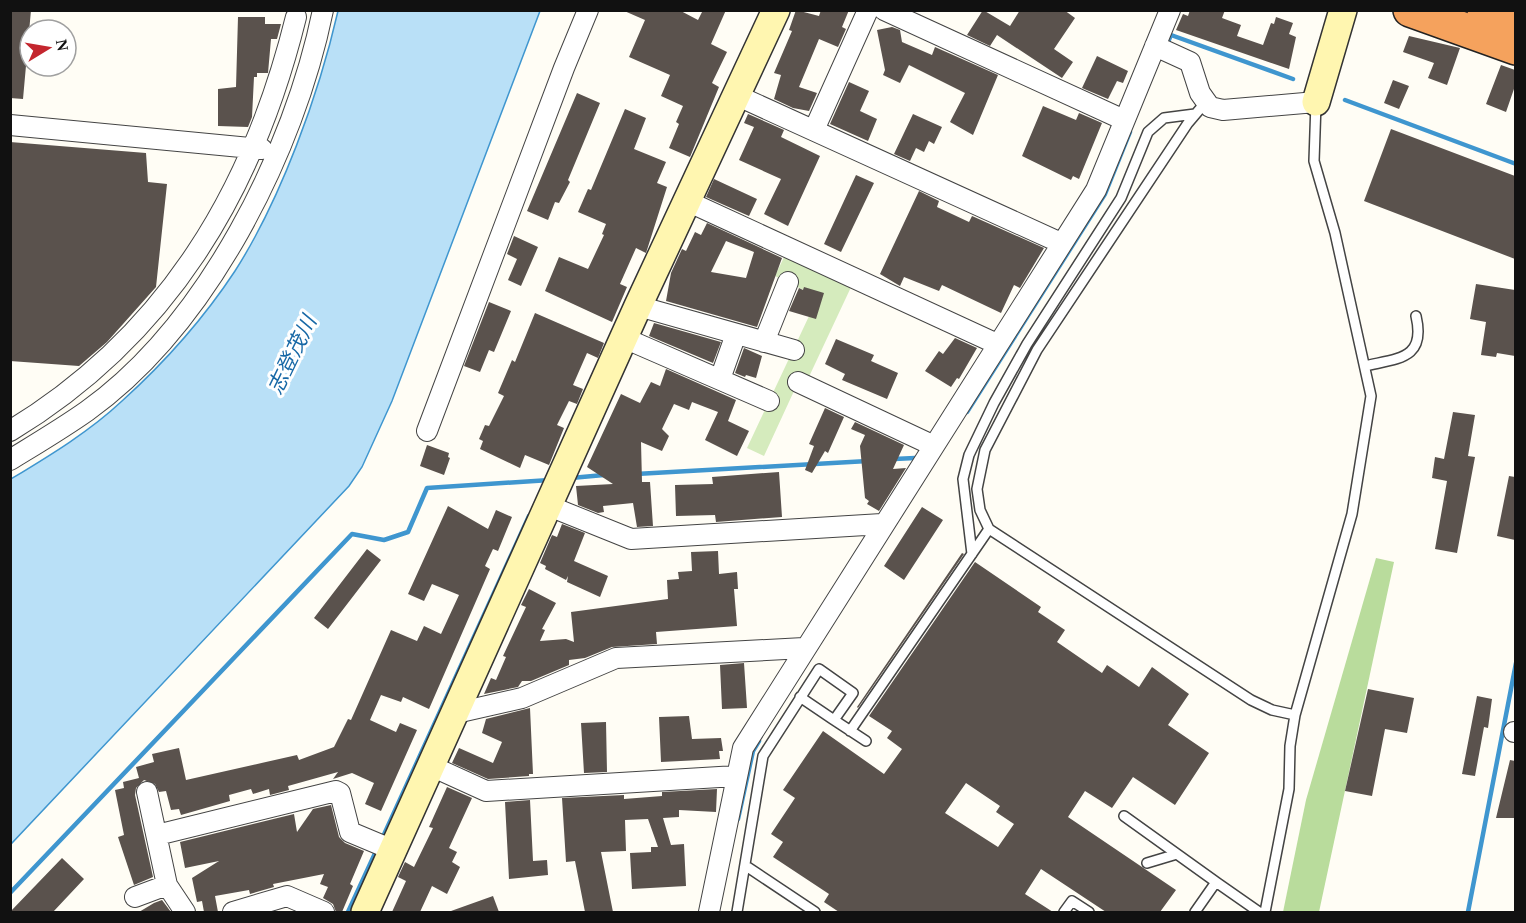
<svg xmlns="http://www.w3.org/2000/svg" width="1526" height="923" font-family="'Times New Roman','Noto Sans JP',serif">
<rect width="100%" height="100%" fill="#fffdf5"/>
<path fill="#d5ebbd" d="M786,253L852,285L807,381L800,378L764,456L747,448L818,297L775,276Z"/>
<path fill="#b9dc9c" d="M1376,558L1394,562L1319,912H1283L1306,800Z"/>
<path fill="#b9e0f7" stroke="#3f96cf" stroke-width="1.5" d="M338,11H540L392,401L362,467L349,486L11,844V479C49,456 89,432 122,401C164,363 204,318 235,271C281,199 319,94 338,11Z"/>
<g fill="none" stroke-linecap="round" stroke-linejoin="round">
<path stroke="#3f96cf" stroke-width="4.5" d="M1166,47L1171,35L1293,79
M1345,100L1516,164
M967,412L1105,194L1130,132
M894,459L915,458
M636,474L868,461
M571,478L604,475
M738,819L753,751L759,741
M382,839L529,516
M10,893L352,534L384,540L408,532L427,488L550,480
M348,912L377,849
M1468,912L1516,663"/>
</g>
<path fill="#5a524d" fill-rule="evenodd" d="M10,10H31L23,99L10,98Z
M622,10H679L698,20L703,10H726L711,44L727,52L712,83L719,87L690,157L669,148L679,124L676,122L683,106L661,96L670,75L629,57L645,20Z
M796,10L819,16L821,10H849L842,27L846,29L838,47L819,39L799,87L817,93L809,111L793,108L774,99L781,75L774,73L792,31L789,30Z
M983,10L1010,26L1020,10H1064L1075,18L1054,49L1073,62L1062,78L997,35L990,46L967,35Z
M1190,10H1225L1222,18L1241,25L1237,36L1263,45L1271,23L1274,24L1276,17L1293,23L1289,34L1296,37L1289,69L1176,30L1183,14L1188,16Z
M238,17H265V24H281L277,39H271L268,73H257V77H254L252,117L248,127L218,126V89L236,87Z
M892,27L900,30L902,42L932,55L935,47L998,75L973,135L950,122L965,93L909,65L900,83L883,75L885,70L877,30Z
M1409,36L1460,48L1447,85L1428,78L1434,63L1403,52Z
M1097,56L1128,71L1123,83L1117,81L1108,99L1082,88Z
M1501,65L1515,70V86L1506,112L1486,104Z
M1393,80L1409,86L1399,109L1384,103Z
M849,82L869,91L860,111L877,119L868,141L830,124Z
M577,93L600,103L568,180L570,182L559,203L555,202L548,220L527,211Z
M1043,106L1076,120L1079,113L1102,123L1079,179L1073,176L1071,180L1022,156Z
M625,109L646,118L634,149L666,162L657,183L667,187L646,253L636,248L620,284L627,287L612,322L545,291L559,257L588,269L604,235L602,234L606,224L578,212L588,189L591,190Z
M748,114L784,130L781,137L820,156L788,226L764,214L781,179L739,160L754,127L744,123Z
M913,114L942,127L934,144L929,141L924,152L916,148L910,161L894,154Z
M1391,129L1515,176V259L1364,201Z
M10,142L146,153L148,182L167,184L156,287L107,342L79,366L10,361Z
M856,175L874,183L841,252L824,244Z
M714,179L757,199L749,216L706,197Z
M919,191L939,201L937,207L969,222L972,216L1044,248L1020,288L1014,285L1001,313L942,285L939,291L904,277L900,286L880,274Z
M707,223L782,258L757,327L666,301L671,273L682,249L686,251L695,232L701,235ZM726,241L754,252L746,278L711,272Z
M514,236L538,247L521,286L508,280L517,259L507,254Z
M1476,284L1515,290V356L1497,353L1496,357L1481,355L1486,322L1470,319Z
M804,287L824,293L816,319L789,311L799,288L803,290Z
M489,302L511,311L494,352L489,350L480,372L464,366Z
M535,313L604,343L598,358L587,353L573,385L583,389L577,404L569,401L557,425L564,428L549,465L525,455L520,468L480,449L483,441L479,439L485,425L489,426L504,396L498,393L512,360L515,362Z
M654,323L721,342L713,363L649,336Z
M955,338L977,348L959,379L957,378L951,387L925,371L939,351L943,354Z
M836,339L874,355L871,361L898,373L887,399L842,380L845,374L825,364Z
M744,348L762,356L756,378L746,375L745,377L735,373Z
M666,369L736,400L728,421L749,431L737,456L705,440L718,412L692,402L689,410L674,404L662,429L669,436L662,451L641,442L642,482H650L653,526L637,527L633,503L603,506L604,512L598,513L578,505L576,486L613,484L587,467L621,394L640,403L651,382L660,386Z
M825,408L844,417L828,453L825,451L812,473L805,470L814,446L809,444Z
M1453,412L1475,415L1468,456L1475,457L1457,553L1435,549L1447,481L1432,478L1435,457L1444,459Z
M855,422L904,445L893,469L906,468L879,511L867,504L869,501L865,498L860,446L865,435L851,429Z
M427,445L449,453L448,457L450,458L444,475L420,466Z
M779,472L782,517L716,522L715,515L676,516L675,485L713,484L712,477Z
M1509,476L1515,477V540L1497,536Z
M448,506L488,529L496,510L512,517L498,551L493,549L485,566L490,569L429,709L403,697L401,702L381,695L370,720L396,732L400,723L417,730L381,811L365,804L374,783L352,773L333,779L338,772L288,786L289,790L270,795L269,789L253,794L251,789L229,795L230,801L181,815L179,809L171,810L166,791L159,792L155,784L144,780L136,788L135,795L153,877L134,885L118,837L124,835L115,790L124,788L123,782L139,778L136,767L154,762L152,754L179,748L186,780L297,755L299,760L334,747L348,719L351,720L391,630L417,641L424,626L441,634L459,595L432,584L424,601L408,594Z
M922,507L943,520L904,580L884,566Z
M562,524L585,533L574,561L608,576L600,597L567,582L568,576L566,580L545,569L546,566L540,563L552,535L557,537Z
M367,549L381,560L328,629L314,618Z
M718,551L719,574L737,572L738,589H734L737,626L656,632L657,644L612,647L585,658L569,660V665L531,681H522L518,687L484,694L491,678L496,680L506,657L503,656L526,607L521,605L529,589L556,603L542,629L545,630L540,641L566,639L574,642L571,612L668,599L667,580L679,579L678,572L692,571L691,552Z
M962,553L964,554L858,708L857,707Z
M975,562L1041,607L1038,612L1065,630L1057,642L1102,673L1107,665L1139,687L1152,667L1189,694L1168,725L1209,753L1175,805L1133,777L1112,808L1085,791L1068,817L1176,890L1160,912H1106L1041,869L1025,894L1053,912H839L824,902L829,894L773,857L783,842L771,834L795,798L783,790L823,731L884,774L902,749L887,738L892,731L869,716ZM966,783L1000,806L996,812L1014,824L998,847L945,813Z
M744,663L747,708L722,709L720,665Z
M1368,689L1414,698L1407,733L1385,729L1372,796L1345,791Z
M1477,696L1492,699L1488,728L1484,727L1475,776L1462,774Z
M530,708L533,774H529V776L488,779L452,763L459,748L493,763L502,742L482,733L486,719Z
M689,716L692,739L721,738L723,751H719L720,759L661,762L659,717Z
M606,722L607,772L584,773L581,723Z
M1510,760L1515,761V818H1496Z
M447,787L472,798L449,848L457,852L452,862L460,867L447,894L432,886L420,912H392L406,881L398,877L405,862L414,867L433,828L429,827Z
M717,789L716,812L679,810V817L663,818L671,845L684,844L686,886L632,889L630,853L651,852V847H658L648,819L625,820L626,851L601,852L613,912H585L575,861L566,862L562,798L624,795V799L662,796V792Z
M530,800L533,861L547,860L548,875L509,879L505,802Z
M331,805L339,837L345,843L364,851L350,884L353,886L342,912H336L333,904L323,898L328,887L320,884L324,874L273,884L274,887L250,894L249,890L215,896L218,912H204L202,901L197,902L192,878L219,861L185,868L180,842L294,814L297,832L313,809Z
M62,858L84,879L53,912H10Z
M493,896L499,912H451V911Z
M162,900L171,912H139L154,903Z"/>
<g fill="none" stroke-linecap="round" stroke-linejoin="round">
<defs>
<path id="lane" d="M1205,103L1188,123L1037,350L985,450L977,489L980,510L989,529L1251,700L1272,710L1295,715
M1365,366C1399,358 1426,359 1416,316
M972,554L963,479L969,455L994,403L1027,344L1121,198L1148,132L1164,118L1195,114
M834,720L866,741
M850,731L989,529
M1124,816L1216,882
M1147,863L1177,854
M746,866L815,912
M737,912L763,756L819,669L853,693L834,720L800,697
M1064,912L1072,901L1089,912
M1195,912L1216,882L1259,912
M1265,912L1289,789L1290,746L1295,715L1352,514L1371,396L1335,233L1314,161L1316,103"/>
<path id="street" d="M884,10L1124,120
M1155,46L1190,62L1200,93L1210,107L1223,110L1316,102
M738,96L1061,243
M10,125L262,149
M814,130L868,10
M689,202L997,344
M638,306L794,350
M624,338L769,401
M764,342L788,282
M720,379L736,334
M798,382L932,445
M10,431C167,336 253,191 296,17
M427,431L564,68L588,10
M10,460C36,444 63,428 87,411C207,325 294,152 323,10
M549,506L631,539L882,524
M456,713L522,698L616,658L804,648
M1514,732H1516
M431,766L486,791L736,776
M147,792L167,885L185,912
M157,835L336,791L340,793L350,832L393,850
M135,897L167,885
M233,912L287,896L324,912
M709,912L743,748L1096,190L1170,10"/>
<path id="secondary" d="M1316,102L1343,10
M365,912L638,306L776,10"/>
<path id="highway" d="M1410,10L1516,48
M1484,10L1516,22"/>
</defs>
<use href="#lane" stroke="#444" stroke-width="12"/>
<use href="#street" stroke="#444" stroke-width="22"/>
<use href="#secondary" stroke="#333" stroke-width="30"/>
<use href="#highway" stroke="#222" stroke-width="36"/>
<use href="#lane" stroke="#fff" stroke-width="9"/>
<use href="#street" stroke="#fff" stroke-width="20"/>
<use href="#secondary" stroke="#fff6b0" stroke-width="27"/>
<use href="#highway" stroke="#f5a25d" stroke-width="33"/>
</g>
<g text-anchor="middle" stroke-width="6" stroke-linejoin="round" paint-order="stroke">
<g font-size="21" font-style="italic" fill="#1768a6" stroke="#fff">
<text transform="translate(292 355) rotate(-64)" y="7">志登茂川</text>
</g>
</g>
<rect width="1526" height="923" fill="none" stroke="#111111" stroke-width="24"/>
<g transform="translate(48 48) rotate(79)"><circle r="28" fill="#ffffff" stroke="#a0a0a0" stroke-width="1.5"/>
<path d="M0-4.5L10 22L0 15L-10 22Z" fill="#c4262e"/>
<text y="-9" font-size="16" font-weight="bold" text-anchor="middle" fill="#111111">N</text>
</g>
</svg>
